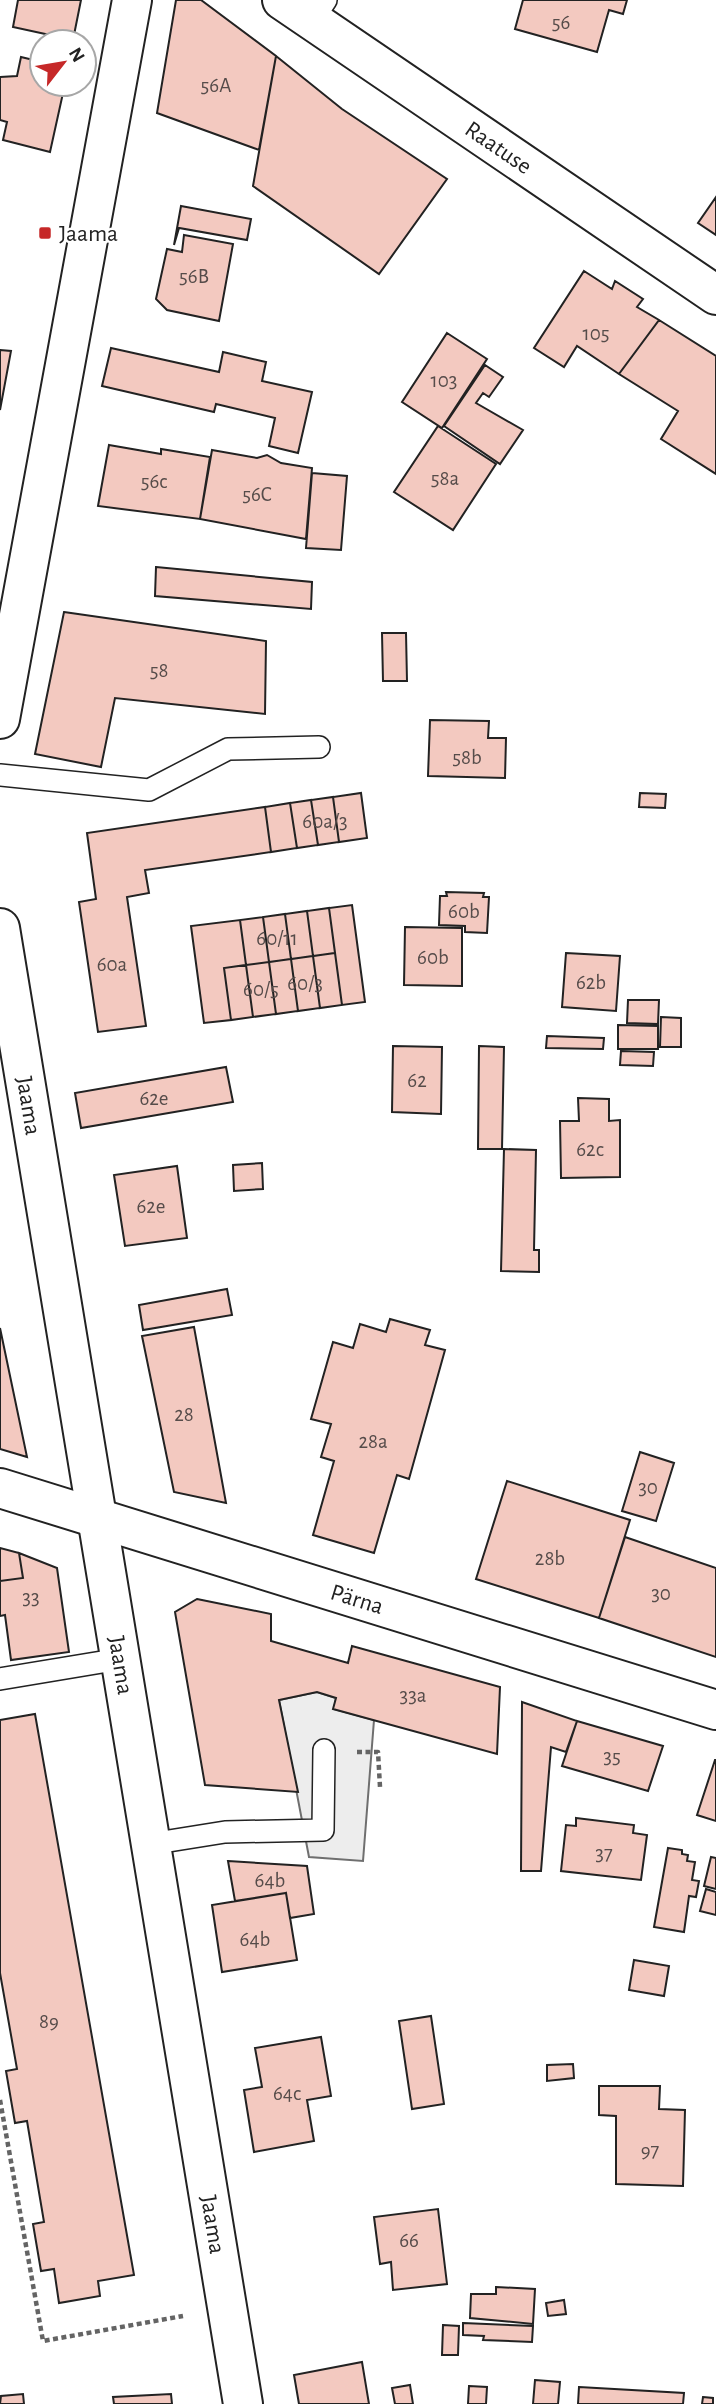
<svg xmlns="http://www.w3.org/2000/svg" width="716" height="2404" font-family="'Alegreya Sans',sans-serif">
<rect width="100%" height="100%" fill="#fff"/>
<path fill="#ededed" stroke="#6f6f6f" stroke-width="2" d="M317,1692L336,1698L334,1709L374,1720L363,1861L309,1857L279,1700Z"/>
<path fill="#f3c9c0" stroke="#222" stroke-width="2" d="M18,0H81L73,40L13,27Z
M176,0H201L276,56L259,150L157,113Z
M523,0H627L623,14L609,10L597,52L515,29Z
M276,56L342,109L447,179L379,274L253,186Z
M21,57L42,62V84H65L50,152L3,140L7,122L0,120V77L17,76Z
M716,197V235L698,223Z
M181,206L251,219L247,240L179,228L174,245Z
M184,235L233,244L219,321L167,310L156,299L167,249L182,252Z
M584,271L612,289L615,281L643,299L637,307L659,320L619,374L577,346L564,367L534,348Z
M659,320L716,356V474L661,439L678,411L619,374Z
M447,333L487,359L442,428L402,402Z
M111,348L219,372L223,352L266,362L262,381L312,392L298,453L269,446L275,418L216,404L214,412L102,386Z
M0,350L11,351L0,410Z
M485,365L503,377L489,397L483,393L476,403L523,430L500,464L444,426Z
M438,426L496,464L453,530L394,492Z
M109,445L161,454V449L210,457L200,519L98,506Z
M212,450L257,458L267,455L281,463L312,468L306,539L200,519Z
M312,473L347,476L341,550L306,548Z
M156,567L312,582L311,609L155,596Z
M64,612L266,641L265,714L115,698L101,767L35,754Z
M382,633H406L407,681H383Z
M430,720L489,721L488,738H506L505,778L428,776Z
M361,793L367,838L339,842L333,797Z
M640,793L666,794L665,808L639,807Z
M333,797L339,842L318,845L311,800Z
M311,800L318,845L297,848L290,803Z
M290,803L297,848L271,852L265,807Z
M265,807L271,852L145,870L149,893L127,897L146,1026L98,1032L79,902L96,899L87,833Z
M446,892L484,893L483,897H489L487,933L465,932V926L439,925L440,896H447Z
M352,905L365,1002L342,1005L329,908Z
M329,908L335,953L313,956L307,911Z
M307,911L313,956L291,959L285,914Z
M285,914L291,959L269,962L263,917Z
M263,917L269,962L246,965L240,920Z
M240,920L246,965L224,968L231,1020L204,1023L191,926Z
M405,927L462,928V986L404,985Z
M335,953L342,1005L320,1008L313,956Z
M566,953L620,956L616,1011L562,1007Z
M313,956L320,1008L298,1011L291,959Z
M291,959L298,1011L276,1014L269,962Z
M269,962L276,1014L253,1017L246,965Z
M246,965L253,1017L231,1020L224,968Z
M628,1000H659L658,1024L627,1023Z
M661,1017L681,1018V1047H660Z
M618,1025L658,1026V1049H618Z
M547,1036L604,1038L603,1049L546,1048Z
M393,1046L442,1047L441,1114L392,1112Z
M479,1046L504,1047L502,1149H478Z
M621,1051L654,1052L653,1066L620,1065Z
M226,1067L233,1102L81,1128L75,1093Z
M578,1098L609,1099V1121L620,1120V1177L561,1178L560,1121H579Z
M504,1149L536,1150L534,1250H539V1272L501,1271Z
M262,1163L263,1189L234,1191L233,1165Z
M177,1166L187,1238L125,1246L114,1175Z
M227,1289L232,1315L143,1330L139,1305Z
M390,1319L430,1330L425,1345L445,1350L409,1479L397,1475L374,1553L313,1535L334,1461L321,1457L331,1424L311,1419L333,1342L353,1348L360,1324L386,1332Z
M194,1327L226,1503L174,1492L142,1336Z
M0,1328L27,1457L0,1449Z
M640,1452L674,1463L656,1521L622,1511Z
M507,1481L630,1520L599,1618L476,1579Z
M625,1537L716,1568V1657L599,1618Z
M0,1548L19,1553L23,1578L0,1581Z
M19,1553L57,1568L69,1652L11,1660L5,1615L0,1616V1581L23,1578Z
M197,1599L271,1614V1641L348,1663L352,1646L500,1687L497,1754L333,1709L336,1698L317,1692L279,1700L298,1792L205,1785L175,1612Z
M522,1702L577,1721L566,1752L551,1747L541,1871H521Z
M35,1714L134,2275L98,2281L100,2296L59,2303L54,2269L41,2271L33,2224L44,2222L27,2121L15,2123L6,2071L17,2069L0,1973V1720Z
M577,1721L663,1746L648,1791L562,1766Z
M715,1760H716V1821L697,1815Z
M576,1818L634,1825L633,1833L647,1835L641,1880L561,1871L566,1825L576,1826Z
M668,1848L682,1850V1854L688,1855L687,1861L695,1862L692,1880L699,1881L696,1897L689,1896L684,1932L654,1927Z
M711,1857L716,1858V1889L704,1886Z
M228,1861L307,1866L314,1914L290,1918L286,1893L235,1901Z
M706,1889L716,1892V1915L700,1911Z
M286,1893L297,1960L222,1972L212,1905Z
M634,1960L669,1966L664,1996L629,1990Z
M431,2016L444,2104L412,2109L399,2021Z
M321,2037L331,2096L307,2100L314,2141L254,2152L244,2090L262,2087L255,2048Z
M573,2064L574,2078L547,2081V2065Z
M599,2086H660L659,2109L685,2110L683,2186L616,2184V2116L599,2115Z
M438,2209L447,2284L393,2290L391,2262L380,2264L374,2217Z
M496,2287L535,2289L533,2324L470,2318L471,2294H496Z
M564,2300L566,2314L548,2316L546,2303Z
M463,2323L533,2326L532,2342L483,2340L484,2336L463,2335Z
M443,2325L459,2326L458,2355H442Z
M362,2362L369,2404H299L294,2375Z
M535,2380L560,2382L558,2404H533Z
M410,2385L413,2404H395L392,2388Z
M469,2386L487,2387L486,2404H468Z
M579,2387L684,2393L683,2404H578Z
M23,2394L24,2404H0L1,2396Z
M171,2394L172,2404H114L113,2397Z
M703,2397L713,2398V2404H702Z"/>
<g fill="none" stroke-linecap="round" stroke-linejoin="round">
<defs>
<path id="service" d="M312,21L326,0
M0,775L149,790L228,749L319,747
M0,1679L120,1659
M150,1844L225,1832L323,1830L324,1750"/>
<g id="minor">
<path d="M0,719L132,0"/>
<path id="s1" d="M0,928L243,2404"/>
<path id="s2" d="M0,1488L716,1710"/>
</g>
<g id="secondary">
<path id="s3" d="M282,0L716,295"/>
</g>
</defs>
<use href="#service" stroke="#222" stroke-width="24"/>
<use href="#minor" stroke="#222" stroke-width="42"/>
<use href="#secondary" stroke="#222" stroke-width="42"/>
<path stroke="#646464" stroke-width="4.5" stroke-dasharray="5 3.5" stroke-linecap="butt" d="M357,1752H378L380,1787
M0,2100L43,2341L183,2316"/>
<use href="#service" stroke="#fff" stroke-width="21"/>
<use href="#minor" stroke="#fff" stroke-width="38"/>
<use href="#secondary" stroke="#fff" stroke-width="38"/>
</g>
<rect fill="#c62828" stroke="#fff" stroke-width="2.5" x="38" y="226" width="14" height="14" rx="3.5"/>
<g text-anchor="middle" stroke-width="5" stroke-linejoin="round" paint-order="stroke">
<g font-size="21" fill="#564c4a">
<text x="561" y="29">56</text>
<text x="216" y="92">56A</text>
<text x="194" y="283">56B</text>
<text x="596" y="340">105</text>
<text x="444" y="387">103</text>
<text x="445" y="485">58a</text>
<text x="154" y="488">56c</text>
<text x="257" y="501">56C</text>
<text x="159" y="677">58</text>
<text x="467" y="764">58b</text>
<text x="325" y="828">60a/3</text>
<text x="464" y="918">60b</text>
<text x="277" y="945">60/11</text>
<text x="433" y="964">60b</text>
<text x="112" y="971">60a</text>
<text x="591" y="989">62b</text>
<text x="305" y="990">60/3</text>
<text x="261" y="996">60/5</text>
<text x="417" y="1087">62</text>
<text x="154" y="1105">62e</text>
<text x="590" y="1156">62c</text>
<text x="151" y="1213">62e</text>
<text x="184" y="1421">28</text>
<text x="373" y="1448">28a</text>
<text x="648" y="1494">30</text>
<text x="550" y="1565">28b</text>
<text x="661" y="1600">30</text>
<text x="31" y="1604">33</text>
<text x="413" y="1702">33a</text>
<text x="612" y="1763">35</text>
<text x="604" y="1860">37</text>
<text x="270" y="1887">64b</text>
<text x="255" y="1946">64b</text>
<text x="49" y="2028">89</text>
<text x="287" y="2100">64c</text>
<text x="650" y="2157">97</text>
<text x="409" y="2247">66</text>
</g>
<g font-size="24" fill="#222" stroke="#fff">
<text dy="8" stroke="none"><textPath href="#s3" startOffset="262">Raatuse</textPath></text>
<text dy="8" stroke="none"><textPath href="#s1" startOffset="180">Jaama</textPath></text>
<text dy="8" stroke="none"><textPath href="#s2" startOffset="374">Pärna</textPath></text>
<text dy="8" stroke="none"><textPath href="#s1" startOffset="747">Jaama</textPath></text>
<text dy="8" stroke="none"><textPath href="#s1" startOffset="1314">Jaama</textPath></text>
</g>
<g font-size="24" fill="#222" stroke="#fff" text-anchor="start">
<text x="59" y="241">Jaama</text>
</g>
</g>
<g transform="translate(63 63) rotate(59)"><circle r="33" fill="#ffffff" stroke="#a7a7a7" stroke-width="2"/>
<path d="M0-5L12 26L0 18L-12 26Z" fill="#c62828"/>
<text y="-10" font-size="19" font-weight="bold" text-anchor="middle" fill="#222222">N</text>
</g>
</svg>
